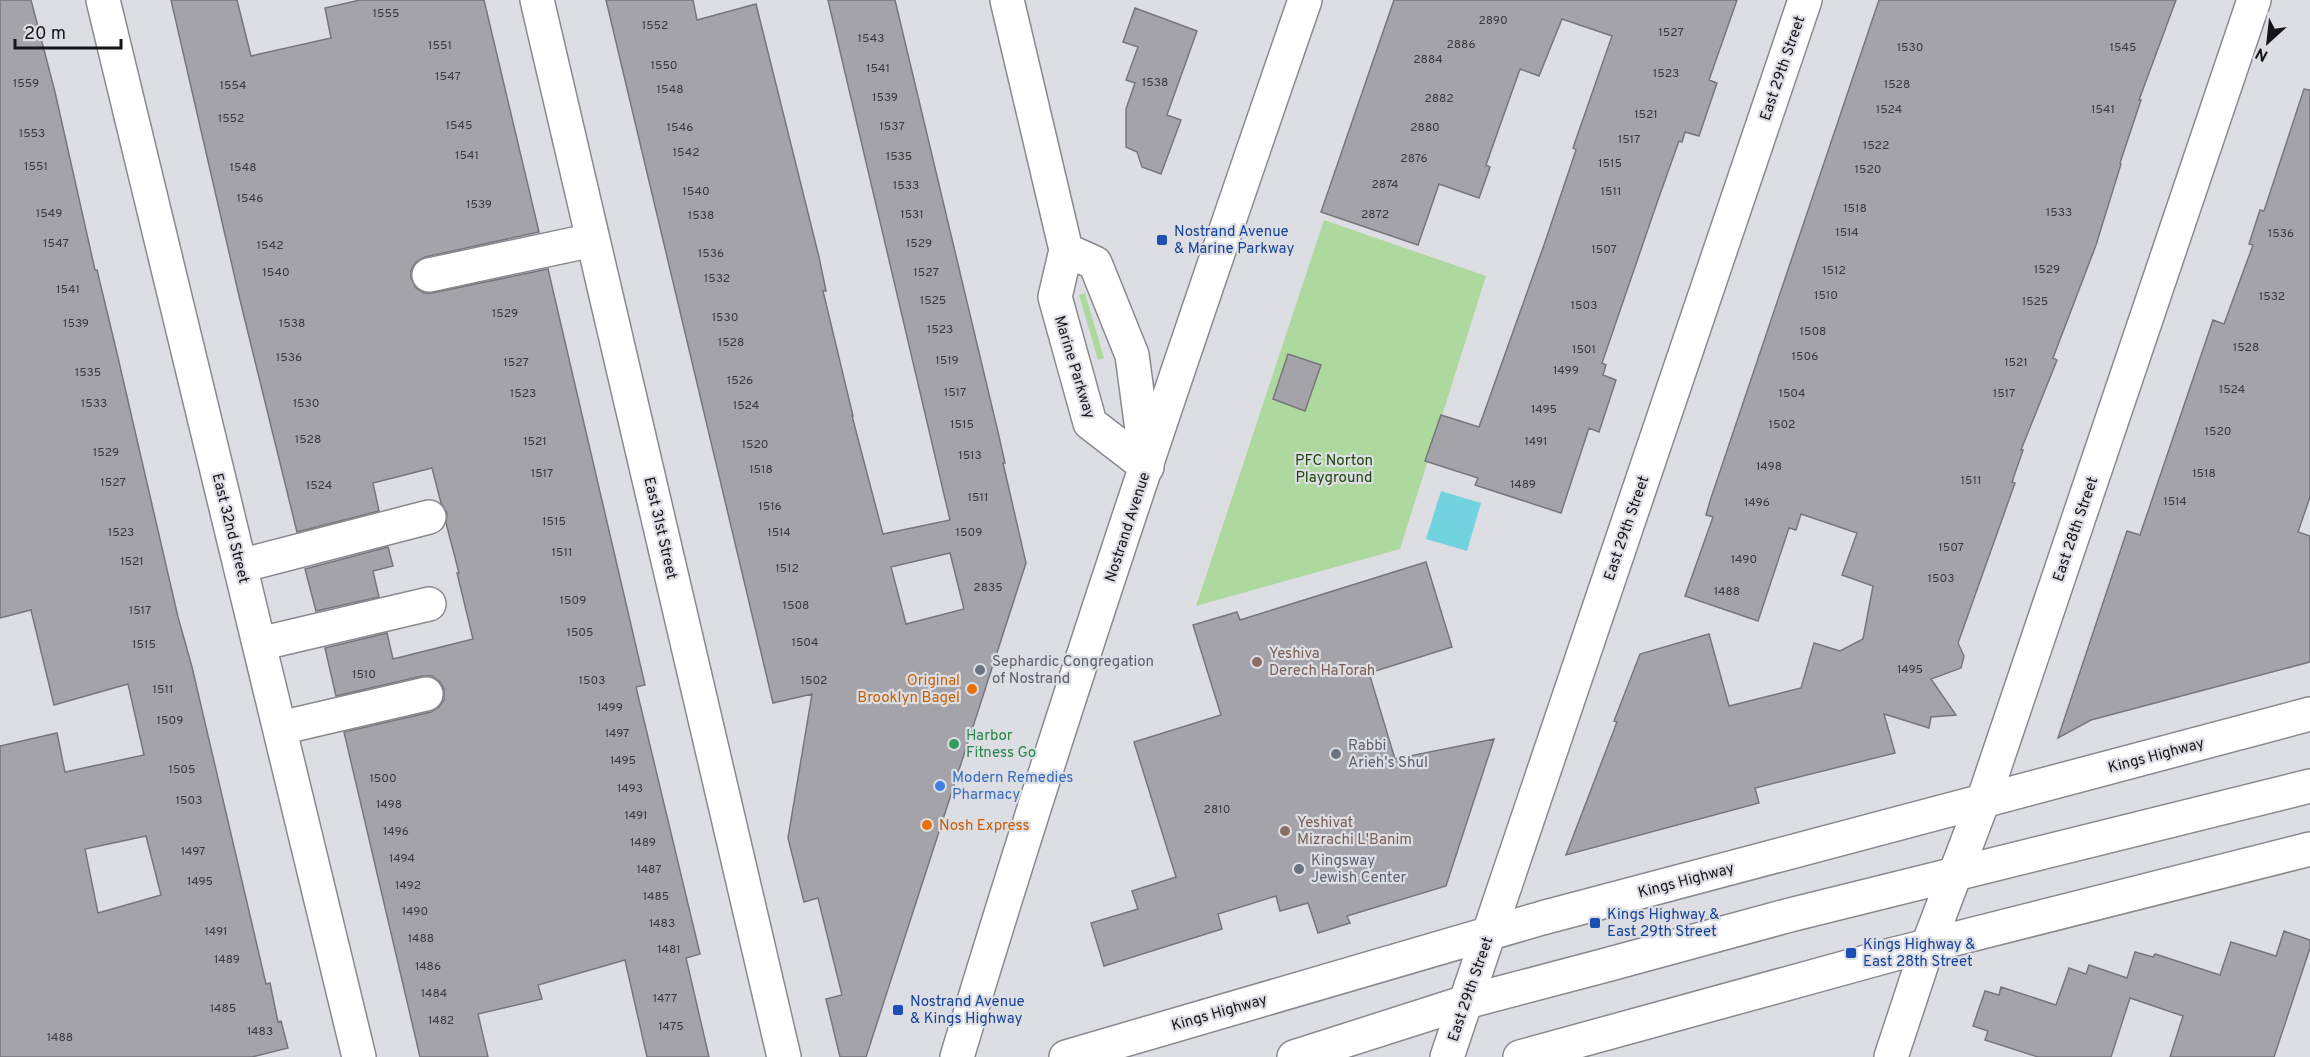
<svg xmlns="http://www.w3.org/2000/svg" width="2310" height="1057" font-family="Overpass,sans-serif">
<rect width="100%" height="100%" fill="#dddee3"/>
<path fill="#add89e" d="M1324,220L1486,276L1400,549L1196,606Z
M1085,293L1104,358L1098,360L1079,295Z"/>
<path fill="#72d3e0" d="M1441,491L1481,503L1467,551L1426,539Z"/>
<path fill="#a3a3a9" stroke="#77767c" stroke-width="1.5" fill-rule="evenodd" d="M0,0H31L55,92L95,270H97L116,349L178,617L192,667L266,984L270,983L278,1022L281,1021L288,1048L252,1057H0V746L57,733L65,772L144,755L128,684L54,705L31,610L0,618ZM146,836L161,895L98,913L85,849Z
M171,0H237L251,56L331,38L325,8L360,0H484L539,232L425,257L416,262L411,270V278L416,288L424,293H432L548,269L645,685L636,687L700,954L686,958L709,1057H647L625,960L538,985L542,999L478,1014L488,1057H420L344,732L431,712L439,707L444,700V689L440,682L432,676H422L336,696L325,648L387,633L393,659L473,639L457,573H459L446,523L447,513L441,503L432,468L373,483L379,511L297,532L240,300Z
M606,0H693L697,20L756,4L819,257L826,291H823L853,416H852L883,534L950,520L828,0H895L998,432L1005,463H1003L1026,563L866,1057H840L826,999L842,995L818,898L804,902L788,838L812,694L773,703ZM950,553L964,609L906,624L891,567Z
M1394,0H1737L1709,80L1717,83L1699,136L1685,132L1682,142L1679,141L1659,197L1602,363L1606,365L1603,375L1616,380L1599,432L1589,428L1561,513L1475,485L1478,478L1425,461L1441,415L1479,427L1544,245L1576,150L1573,148L1612,36L1562,19L1539,76L1520,69L1486,165L1490,167L1479,198L1439,184L1418,245L1321,212Z
M1879,0H2176L2139,100H2141L2120,163L2121,164L2096,245L2053,358L2057,360L2021,450H2023L2012,482L2015,483L1958,643L1964,656L1961,668L1931,679L1956,715L1931,717L1929,728L1884,714L1895,753L1755,788L1759,803L1566,855L1617,722L1614,721L1640,654L1709,634L1729,706L1801,688L1814,643L1840,651L1863,639L1873,586L1842,575L1857,533L1801,514L1796,530L1789,528L1758,621L1685,596L1713,517L1706,515L1710,501Z
M1135,8L1197,31L1167,115L1181,120L1161,174L1142,167L1137,152L1126,147V109L1135,83L1126,80L1138,47L1123,42Z
M2304,89L2310,90V497L2298,532L2310,536V662L2091,720L2058,738L2127,531L2140,535L2213,320L2224,324L2253,245L2249,244L2260,210L2264,211Z
M1288,354L1321,365L1305,411L1273,399Z
M388,547L393,566L373,571L379,597L316,611L305,569Z
M1426,562L1452,647L1369,673L1395,759L1494,739L1446,886L1347,916L1350,923L1318,933L1308,903L1280,911L1276,896L1218,914L1222,929L1104,966L1091,923L1138,909L1132,891L1176,877L1134,742L1221,715L1193,625L1237,612L1240,620Z
M2284,931L2310,940V948L2274,1057H2170L2183,1016L2130,998L2111,1057H2038L1985,1040L1988,1031L1973,1026L1985,991L1999,995L2001,987L2056,1005L2069,968L2086,974L2089,965L2127,978L2135,952L2153,957L2155,954L2220,975L2231,942L2276,956Z"/>
<g fill="none" stroke-linecap="round" stroke-linejoin="round">
<defs>
<path id="minor" d="M103,0L359,1057
M537,0L784,1057
M1007,0L1066,250L1055,297L1090,423L1147,467
M1066,250L1095,263L1132,355L1147,467
M429,275L593,240
M240,566L429,517
M259,644L429,604
M280,728L426,694
M1066,1057L1542,918L2310,714
M1447,1057L1805,0
M1520,1057L1891,955L2310,849
M1891,1057L1928,945L1983,801L2254,0"/>
<path id="major" d="M957,1057C1064,702 1184,350 1305,0
M1294,1057L1466,1002L1610,964L1790,915L2310,786"/>
</defs>
<use href="#minor" stroke="#89898e" stroke-width="36"/>
<use href="#major" stroke="#89898e" stroke-width="36"/>
<use href="#minor" stroke="#fff" stroke-width="33"/>
<use href="#major" stroke="#fff" stroke-width="33"/>
</g>
<g fill="#1a4fb4" stroke="#dddee3" stroke-width="2">
<rect x="1156" y="234" width="12" height="12" rx="3"/>
<rect x="1589" y="917" width="12" height="12" rx="3"/>
<rect x="1845" y="947" width="12" height="12" rx="3"/>
<rect x="892" y="1004" width="12" height="12" rx="3"/>
</g>
<g fill="#8d6e63" stroke="#dddee3" stroke-width="2">
<circle cx="1257" cy="662" r="6"/>
<circle cx="1285" cy="831" r="6"/>
</g>
<g fill="#6b7280" stroke="#dddee3" stroke-width="2">
<circle cx="980" cy="670" r="6"/>
<circle cx="1336" cy="754" r="6"/>
<circle cx="1299" cy="869" r="6"/>
</g>
<g fill="#e8710a" stroke="#dddee3" stroke-width="2">
<circle cx="972" cy="689" r="6"/>
<circle cx="927" cy="825" r="6"/>
</g>
<circle fill="#2e9e5b" stroke="#dddee3" stroke-width="2" cx="954" cy="744" r="6"/>
<circle fill="#3f7fe0" stroke="#dddee3" stroke-width="2" cx="940" cy="786" r="6"/>
<g text-anchor="middle" stroke-width="4.5" stroke-linejoin="round" paint-order="stroke">
<g font-size="12" fill="#39393c">
<text x="386" y="17">1555</text>
<text x="1493" y="24">2890</text>
<text x="655" y="29">1552</text>
<text x="1671" y="36">1527</text>
<text x="871" y="42">1543</text>
<text x="1461" y="48">2886</text>
<text x="440" y="49">1551</text>
<text x="1910" y="51">1530</text>
<text x="2123" y="51">1545</text>
<text x="1428" y="63">2884</text>
<text x="664" y="69">1550</text>
<text x="878" y="72">1541</text>
<text x="1666" y="77">1523</text>
<text x="448" y="80">1547</text>
<text x="1155" y="86">1538</text>
<text x="26" y="87">1559</text>
<text x="1897" y="88">1528</text>
<text x="233" y="89">1554</text>
<text x="670" y="93">1548</text>
<text x="885" y="101">1539</text>
<text x="1439" y="102">2882</text>
<text x="1889" y="113">1524</text>
<text x="2103" y="113">1541</text>
<text x="1646" y="118">1521</text>
<text x="231" y="122">1552</text>
<text x="459" y="129">1545</text>
<text x="892" y="130">1537</text>
<text x="680" y="131">1546</text>
<text x="1425" y="131">2880</text>
<text x="32" y="137">1553</text>
<text x="1629" y="143">1517</text>
<text x="1876" y="149">1522</text>
<text x="686" y="156">1542</text>
<text x="467" y="159">1541</text>
<text x="899" y="160">1535</text>
<text x="1414" y="162">2876</text>
<text x="1610" y="167">1515</text>
<text x="36" y="170">1551</text>
<text x="243" y="171">1548</text>
<text x="1868" y="173">1520</text>
<text x="1385" y="188">2874</text>
<text x="906" y="189">1533</text>
<text x="696" y="195">1540</text>
<text x="1611" y="195">1511</text>
<text x="250" y="202">1546</text>
<text x="479" y="208">1539</text>
<text x="1855" y="212">1518</text>
<text x="2059" y="216">1533</text>
<text x="49" y="217">1549</text>
<text x="912" y="218">1531</text>
<text x="1375" y="218">2872</text>
<text x="701" y="219">1538</text>
<text x="1847" y="236">1514</text>
<text x="2281" y="237">1536</text>
<text x="56" y="247">1547</text>
<text x="919" y="247">1529</text>
<text x="270" y="249">1542</text>
<text x="1604" y="253">1507</text>
<text x="711" y="257">1536</text>
<text x="2047" y="273">1529</text>
<text x="1834" y="274">1512</text>
<text x="276" y="276">1540</text>
<text x="926" y="276">1527</text>
<text x="717" y="282">1532</text>
<text x="68" y="293">1541</text>
<text x="1826" y="299">1510</text>
<text x="2272" y="300">1532</text>
<text x="933" y="304">1525</text>
<text x="2035" y="305">1525</text>
<text x="1584" y="309">1503</text>
<text x="505" y="317">1529</text>
<text x="725" y="321">1530</text>
<text x="76" y="327">1539</text>
<text x="292" y="327">1538</text>
<text x="940" y="333">1523</text>
<text x="1813" y="335">1508</text>
<text x="731" y="346">1528</text>
<text x="2246" y="351">1528</text>
<text x="1584" y="353">1501</text>
<text x="1805" y="360">1506</text>
<text x="289" y="361">1536</text>
<text x="947" y="364">1519</text>
<text x="516" y="366">1527</text>
<text x="2016" y="366">1521</text>
<text x="1566" y="374">1499</text>
<text x="88" y="376">1535</text>
<text x="740" y="384">1526</text>
<text x="2232" y="393">1524</text>
<text x="955" y="396">1517</text>
<text x="523" y="397">1523</text>
<text x="1792" y="397">1504</text>
<text x="2004" y="397">1517</text>
<text x="94" y="407">1533</text>
<text x="306" y="407">1530</text>
<text x="746" y="409">1524</text>
<text x="1544" y="413">1495</text>
<text x="962" y="428">1515</text>
<text x="1782" y="428">1502</text>
<text x="2218" y="435">1520</text>
<text x="308" y="443">1528</text>
<text x="535" y="445">1521</text>
<text x="1536" y="445">1491</text>
<text x="755" y="448">1520</text>
<text x="106" y="456">1529</text>
<text x="970" y="459">1513</text>
<text x="1769" y="470">1498</text>
<text x="761" y="473">1518</text>
<text x="542" y="477">1517</text>
<text x="2204" y="477">1518</text>
<text x="1971" y="484">1511</text>
<text x="113" y="486">1527</text>
<text x="1523" y="488">1489</text>
<text x="319" y="489">1524</text>
<text x="978" y="501">1511</text>
<text x="2175" y="505">1514</text>
<text x="1757" y="506">1496</text>
<text x="770" y="510">1516</text>
<text x="554" y="525">1515</text>
<text x="121" y="536">1523</text>
<text x="779" y="536">1514</text>
<text x="969" y="536">1509</text>
<text x="1951" y="551">1507</text>
<text x="562" y="556">1511</text>
<text x="1744" y="563">1490</text>
<text x="132" y="565">1521</text>
<text x="787" y="572">1512</text>
<text x="1941" y="582">1503</text>
<text x="988" y="591">2835</text>
<text x="1727" y="595">1488</text>
<text x="573" y="604">1509</text>
<text x="796" y="609">1508</text>
<text x="140" y="614">1517</text>
<text x="580" y="636">1505</text>
<text x="805" y="646">1504</text>
<text x="144" y="648">1515</text>
<text x="1910" y="673">1495</text>
<text x="364" y="678">1510</text>
<text x="592" y="684">1503</text>
<text x="814" y="684">1502</text>
<text x="163" y="693">1511</text>
<text x="610" y="711">1499</text>
<text x="170" y="724">1509</text>
<text x="617" y="737">1497</text>
<text x="623" y="764">1495</text>
<text x="182" y="773">1505</text>
<text x="383" y="782">1500</text>
<text x="630" y="792">1493</text>
<text x="189" y="804">1503</text>
<text x="389" y="808">1498</text>
<text x="1217" y="813">2810</text>
<text x="636" y="819">1491</text>
<text x="396" y="835">1496</text>
<text x="643" y="846">1489</text>
<text x="193" y="855">1497</text>
<text x="402" y="862">1494</text>
<text x="649" y="873">1487</text>
<text x="200" y="885">1495</text>
<text x="408" y="889">1492</text>
<text x="656" y="900">1485</text>
<text x="415" y="915">1490</text>
<text x="662" y="927">1483</text>
<text x="216" y="935">1491</text>
<text x="421" y="942">1488</text>
<text x="669" y="953">1481</text>
<text x="227" y="963">1489</text>
<text x="428" y="970">1486</text>
<text x="434" y="997">1484</text>
<text x="665" y="1002">1477</text>
<text x="223" y="1012">1485</text>
<text x="441" y="1024">1482</text>
<text x="671" y="1030">1475</text>
<text x="260" y="1035">1483</text>
<text x="60" y="1041">1488</text>
</g>
<g font-size="15" fill="#161618" stroke="#dddee3">
<text transform="translate(1782 68) rotate(-71)" y="5">East 29th Street</text>
<text transform="translate(1075 367) rotate(73)" y="5">Marine Parkway</text>
<text transform="translate(1127 527) rotate(-72)" y="5">Nostrand Avenue</text>
<text transform="translate(231 528) rotate(76)" y="5">East 32nd Street</text>
<text transform="translate(661 528) rotate(77)" y="5">East 31st Street</text>
<text transform="translate(1626 528) rotate(-71)" y="5">East 29th Street</text>
<text transform="translate(2075 529) rotate(-71)" y="5">East 28th Street</text>
<text transform="translate(2156 755) rotate(-15)" y="5">Kings Highway</text>
<text transform="translate(1686 880) rotate(-15)" y="5">Kings Highway</text>
<text transform="translate(1470 989) rotate(-71)" y="5">East 29th Street</text>
<text transform="translate(1219 1012) rotate(-16)" y="5">Kings Highway</text>
</g>
<g font-size="15" fill="#164399" stroke="#dddee3" text-anchor="start">
<text x="1174" y="236">Nostrand Avenue<tspan x="1174" dy="17">&amp; Marine Parkway</tspan></text>
<text x="1607" y="919">Kings Highway &amp;<tspan x="1607" dy="17">East 29th Street</tspan></text>
<text x="1863" y="949">Kings Highway &amp;<tspan x="1863" dy="17">East 28th Street</tspan></text>
<text x="910" y="1006">Nostrand Avenue<tspan x="910" dy="17">&amp; Kings Highway</tspan></text>
</g>
<g font-size="15" fill="#1d4609" stroke="#dddee3">
<text x="1334" y="465">PFC Norton<tspan x="1334" dy="17">Playground</tspan></text>
</g>
<g font-size="15" fill="#785e54" stroke="#dddee3" text-anchor="start">
<text x="1269" y="658">Yeshiva<tspan x="1269" dy="17">Derech HaTorah</tspan></text>
<text x="1297" y="827">Yeshivat<tspan x="1297" dy="17">Mizrachi L'Banim</tspan></text>
</g>
<g font-size="15" fill="#5b616d" stroke="#dddee3" text-anchor="start">
<text x="992" y="666">Sephardic Congregation<tspan x="992" dy="17">of Nostrand</tspan></text>
<text x="1348" y="750">Rabbi<tspan x="1348" dy="17">Arieh's Shul</tspan></text>
<text x="1311" y="865">Kingsway<tspan x="1311" dy="17">Jewish Center</tspan></text>
</g>
<g font-size="15" fill="#c56008" stroke="#dddee3" text-anchor="end">
<text x="960" y="685">Original<tspan x="960" dy="17">Brooklyn Bagel</tspan></text>
<text x="939" y="830" text-anchor="start">Nosh Express</text>
</g>
<g font-size="15" fill="#27864d" stroke="#dddee3" text-anchor="start">
<text x="966" y="740">Harbor<tspan x="966" dy="17">Fitness Go</tspan></text>
</g>
<g font-size="15" fill="#366cbe" stroke="#dddee3" text-anchor="start">
<text x="952" y="782">Modern Remedies<tspan x="952" dy="17">Pharmacy</tspan></text>
</g>
</g>
<g transform="translate(2268 42) rotate(207)" stroke="#dddee3" stroke-width="4.5" paint-order="stroke">
<path d="M0-4.5L10 22L0 15L-10 22Z" fill="#161618"/>
<text y="-9" font-size="16" font-weight="bold" text-anchor="middle" fill="#161618">N</text>
</g>
<path d="M15 39v9h106v-9" fill="none" stroke="#161618" stroke-width="3"/>
<text x="24" y="39" font-size="18" fill="#161618" stroke="#dddee3" stroke-width="4.5" paint-order="stroke">20 m</text>
</svg>
